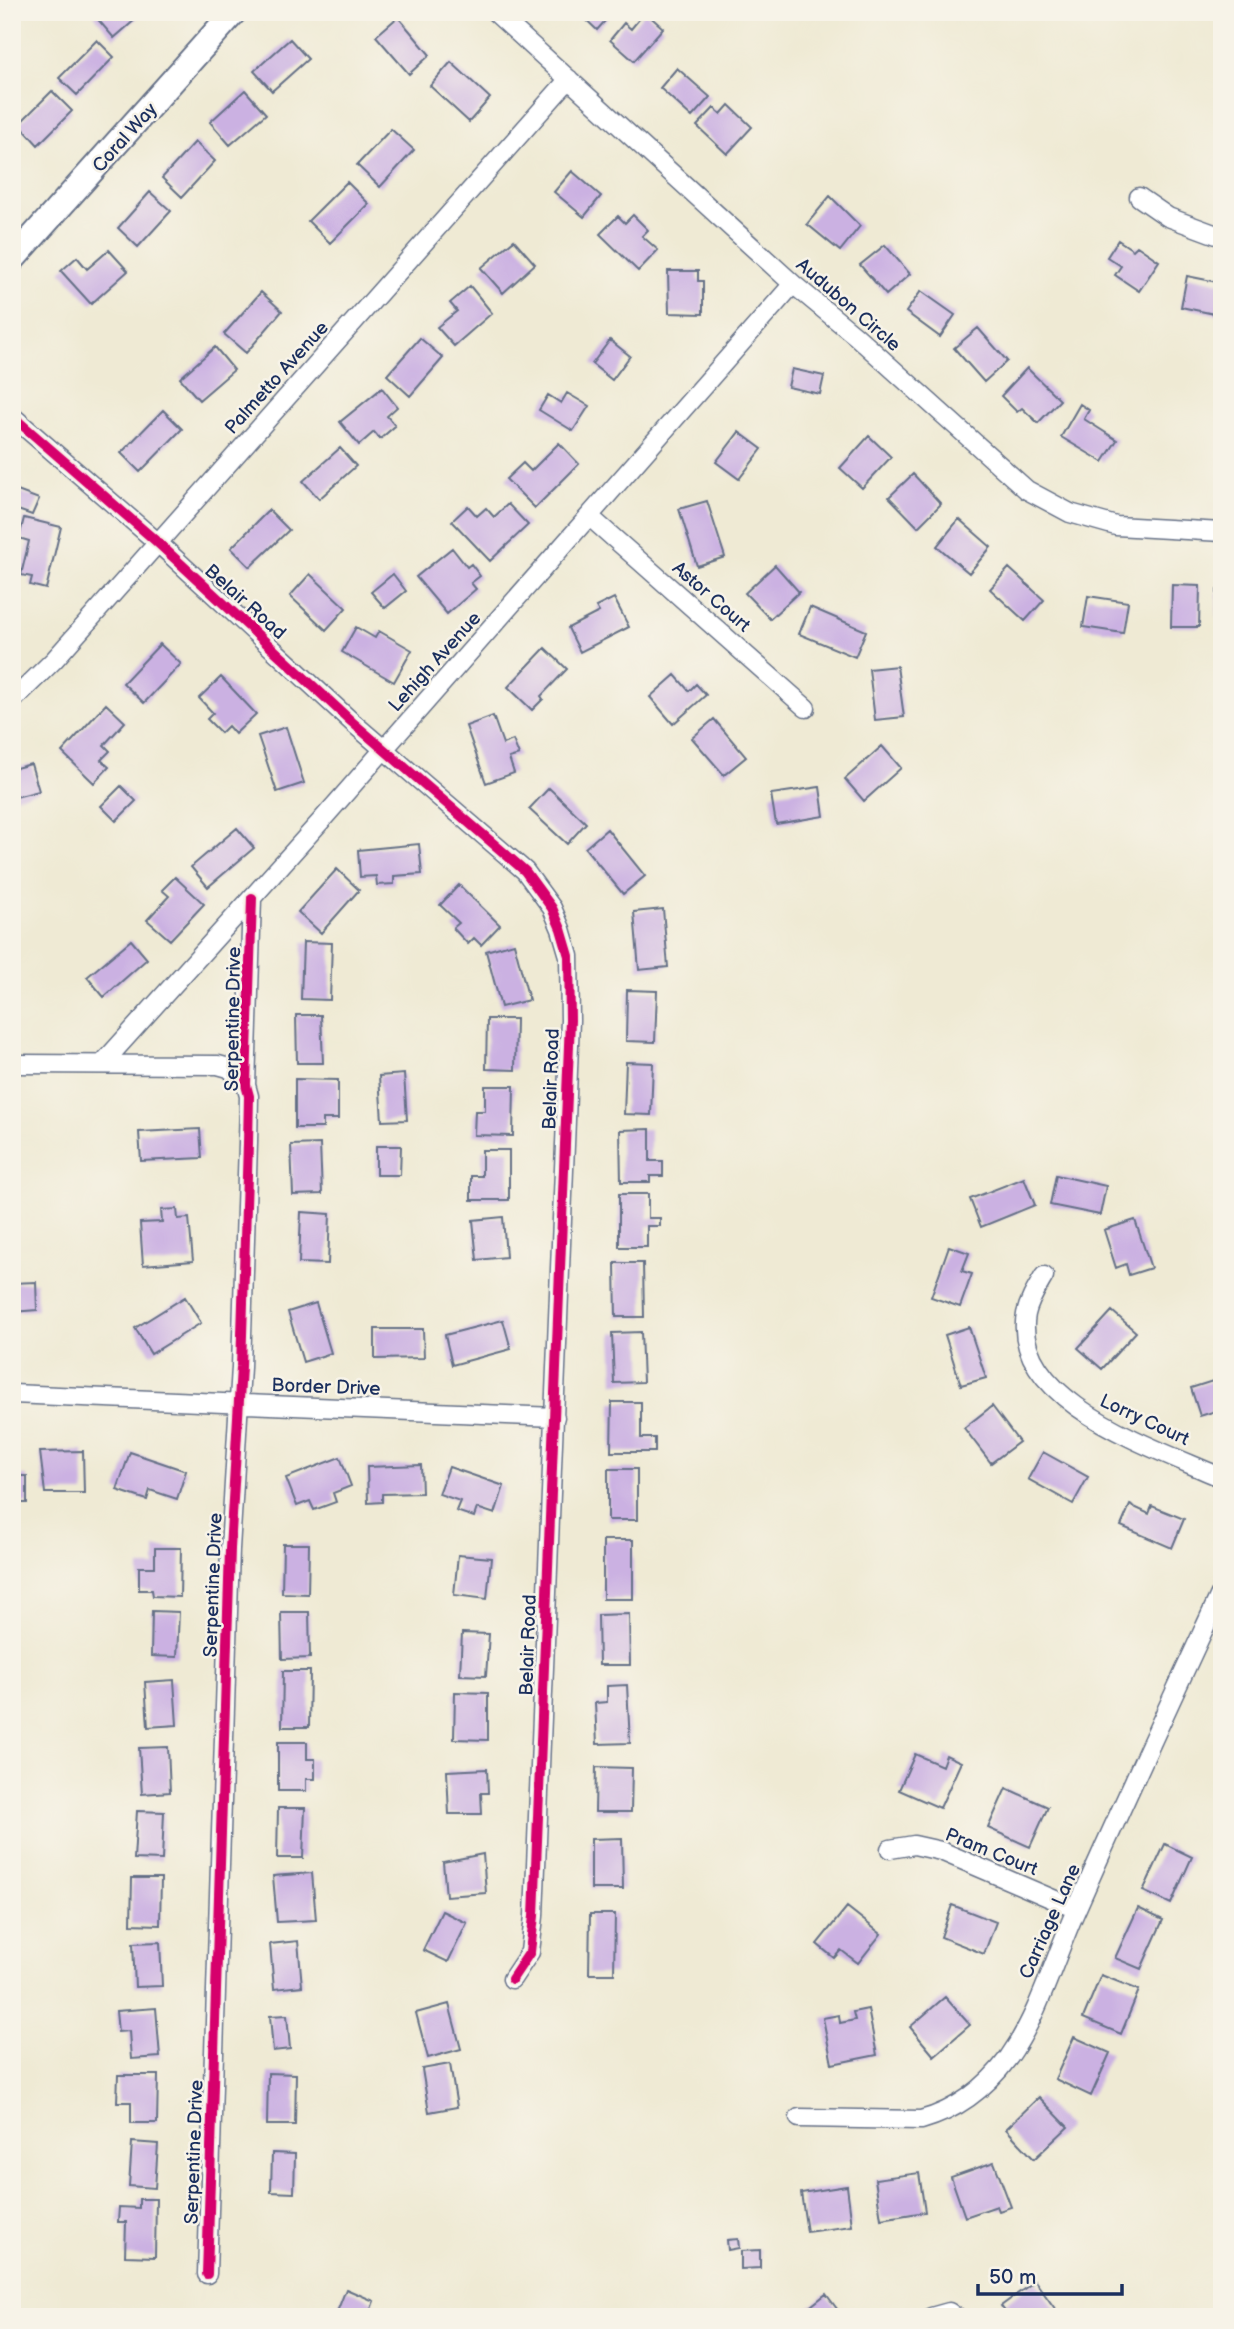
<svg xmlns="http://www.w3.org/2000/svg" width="1234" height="2329" font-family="'Balsamiq Sans',sans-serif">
<rect width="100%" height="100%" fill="#f7f3e8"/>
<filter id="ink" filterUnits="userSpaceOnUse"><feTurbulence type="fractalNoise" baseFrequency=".0143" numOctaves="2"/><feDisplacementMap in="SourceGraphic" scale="14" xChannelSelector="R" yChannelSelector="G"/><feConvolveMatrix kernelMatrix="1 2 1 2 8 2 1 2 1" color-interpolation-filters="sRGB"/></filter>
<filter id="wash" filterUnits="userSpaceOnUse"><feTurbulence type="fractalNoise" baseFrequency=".00686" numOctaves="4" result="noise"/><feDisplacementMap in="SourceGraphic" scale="28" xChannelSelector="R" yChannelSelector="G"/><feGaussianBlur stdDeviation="1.57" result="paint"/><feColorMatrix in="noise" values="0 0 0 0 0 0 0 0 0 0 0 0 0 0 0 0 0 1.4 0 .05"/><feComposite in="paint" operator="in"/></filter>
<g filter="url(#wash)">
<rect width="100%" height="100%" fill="#efead4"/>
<g id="blocks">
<path fill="#cbb1e2" d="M98,12H144L114,38L94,15Z
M578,12H613L597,30Z
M645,12L663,28L634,61L610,40L624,23L631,29Z
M398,17L430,55L409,74L376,36Z
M290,39L308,59L272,91L254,71Z
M97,40L114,57L77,95L59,78Z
M451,62L490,98L469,122L430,86Z
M677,68L710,97L692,117L660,88Z
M245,90L266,114L230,145L210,122Z
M52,91L72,111L38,145L19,124Z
M729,105L752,127L727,154L697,126L714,108L721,114Z
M391,129L414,150L380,187L357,165Z
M195,142L215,161L182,197L162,178Z
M572,171L601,196L584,217L554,192Z
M347,182L369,204L330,243L308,221Z
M150,192L171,211L138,247L118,228Z
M830,196L860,226L840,251L807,224Z
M633,215L648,230L642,236L658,250L638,271L600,234L618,216L625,223Z
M514,240L535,264L503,293L481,268Z
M1118,240L1133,250L1137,246L1159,261L1139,291L1115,275L1121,266L1107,257Z
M885,245L910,274L886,295L860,265Z
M109,250L128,271L91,304L61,271L77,257L87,269Z
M668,271H698V281H703V314L669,313Z
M1187,276L1222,283L1219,315L1181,307Z
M470,286L492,313L454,346L437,327L457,311L450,303Z
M921,291L955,315L940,337L906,312Z
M261,292L282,311L246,353L224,334Z
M978,328L1007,361L984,382L954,348Z
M420,338L443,358L410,396L387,375Z
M610,340L630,356L612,380L592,364Z
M215,347L234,370L199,400L180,378Z
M1027,368L1060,400L1038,423L1022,408L1017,412L1001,396Z
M792,369L824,376L820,394L788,387Z
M382,388L397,407L387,416L395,426L380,439L374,432L359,445L340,422Z
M567,393L589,406L573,431L539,410L548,395L561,403Z
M1080,404L1089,410L1084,419L1117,440L1103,462L1061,437Z
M163,410L182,429L140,472L121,453Z
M739,432L762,449L739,479L716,462Z
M869,436L891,457L862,488L840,468Z
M559,443L579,464L535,508L506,479L523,463L531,471Z
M340,448L356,466L319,499L303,481Z
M913,474L941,504L918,527L889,497Z
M12,489L39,499L32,515L12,508Z
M707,501L725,557L697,566L679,509Z
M508,504L528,525L490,561L452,521L468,506L477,516L486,508L494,517Z
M269,510L289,530L250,567L231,548Z
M24,518L61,527L46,589L30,585L32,577L21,575L29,541L19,538Z
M959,519L991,547L969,573L937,546Z
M452,548L467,567L471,564L480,576L471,583L476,589L447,614L416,577Z
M775,565L799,592L770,619L745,593Z
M1009,568L1044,600L1025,621L990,589Z
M310,574L346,608L326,630L290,596Z
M393,574L406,591L385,608L371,592Z
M1172,585L1200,586L1199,627H1171Z
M1217,590H1222V617H1217Z
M1088,596L1128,602L1123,633L1083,627Z
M614,598L629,627L580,652L568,628L599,612L596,607Z
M810,607L866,631L855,657L799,634Z
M356,627L375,638L379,631L412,650L394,682L342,652Z
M160,644L181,664L144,703L123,683Z
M545,648L567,669L541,696L543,699L532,710L508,687Z
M897,666L904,717L875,720L869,669Z
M675,675L689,691L696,684L706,695L673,724L650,697Z
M221,677L256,714L235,734L228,726L221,733L207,719L213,713L199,698Z
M106,704L125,722L104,745L110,751L101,760L109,767L94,783L62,752Z
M493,716L503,744L513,740L519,755L509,758L514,773L486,783L466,726Z
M714,719L746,757L724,775L692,738Z
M286,727L304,783L277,792L258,736Z
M882,746L901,768L864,801L845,779Z
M31,764L39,791L12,798V769Z
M121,786L136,801L116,821L101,806Z
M820,787L824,816L776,824L771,794Z
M549,788L586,823L567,844L529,809Z
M237,828L254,848L208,887L191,867Z
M607,829L645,876L623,894L585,848Z
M419,844L422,874L394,876V884L377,885L376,876L360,877L358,850Z
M337,869L359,890L321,933L298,912Z
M175,877L204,904L170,940L147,920L169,896L162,890Z
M459,885L500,925L481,945L474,938L468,944L453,928L459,923L440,905Z
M663,909L668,967L639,970L634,912Z
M131,940L147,959L104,997L87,977Z
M303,942L332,943L330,1000L301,999Z
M514,943L529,1000L501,1007L486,951Z
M627,990L657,991L655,1042L626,1041Z
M296,1015H321L323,1063H297Z
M487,1019H516L515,1070L486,1069Z
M626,1062L653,1063L651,1115L624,1114Z
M404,1074L407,1120L382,1121L379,1076Z
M295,1079L338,1080V1119H323V1128H295Z
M485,1086H514L513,1136L474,1135L475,1111H485Z
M200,1129L202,1158L141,1161L139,1132Z
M650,1129V1161H663V1176H650V1182H621L620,1130Z
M320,1144L322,1194L293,1195L291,1145Z
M376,1146H401L400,1175H376Z
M482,1150H509V1200H471V1176H482Z
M1056,1175L1106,1186L1100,1215L1050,1205Z
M1024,1178L1035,1205L981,1227L970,1199Z
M619,1194H648V1218H660V1226H647V1247H619Z
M177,1209L178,1219L189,1218L193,1261L143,1265L140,1223L162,1222L161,1210Z
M301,1212L330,1214L328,1264L299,1263Z
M503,1217L506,1257L477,1260L473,1220Z
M1135,1220L1151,1268L1129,1275L1126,1264L1116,1268L1104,1230Z
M949,1246L969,1253L962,1271L972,1274L960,1307L931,1297Z
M615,1263H643L644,1317H616Z
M36,1282L37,1310L12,1312V1283Z
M185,1297L201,1323L151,1354L135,1328Z
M316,1303L331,1353L303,1362L288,1312Z
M1112,1311L1136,1332L1102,1369L1078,1348Z
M503,1320L511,1349L452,1365L445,1335Z
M969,1327L986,1378L961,1385L945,1335Z
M375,1329H423L424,1358L375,1359Z
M641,1332L643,1382L614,1383L612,1333Z
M1222,1378V1409L1200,1416L1191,1388Z
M612,1402H641V1438H655V1452H611Z
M992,1406L1019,1442L991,1463L964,1428Z
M83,1451L84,1493H45L40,1452Z
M130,1452L186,1471L177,1499L150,1490L147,1500L117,1490Z
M1043,1452L1088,1477L1073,1504L1028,1479Z
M340,1457L351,1486L333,1493L336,1502L314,1510L310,1501L297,1506L286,1478Z
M421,1465L422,1493L382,1494V1502L368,1503L367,1467Z
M449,1467L504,1486L495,1514L477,1508L474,1517L456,1511L460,1501L439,1494Z
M608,1469H637V1520H608Z
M12,1476H27V1503H12Z
M1130,1505L1149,1514L1152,1506L1184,1519L1172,1548L1121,1526Z
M603,1540H633V1599H603Z
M283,1544H309L308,1594L282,1593Z
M155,1548H181L180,1597L153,1596L152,1590H139V1567H155Z
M458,1555L491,1558L487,1599L454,1595Z
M152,1611L179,1612L177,1657L151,1656Z
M281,1612H309L310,1658L282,1659Z
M629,1614L630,1665H599L598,1615Z
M462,1633L489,1634L486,1676L460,1675Z
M283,1671H310L309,1727H282Z
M174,1680L177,1725L148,1727L145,1682Z
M627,1685L630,1743L597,1744L595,1703L607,1702V1686Z
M455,1692L488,1693V1740L454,1739Z
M278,1742H307V1759H315V1779H306V1791H278Z
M168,1747L170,1792L142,1794L139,1748Z
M915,1754L942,1766L946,1755L961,1762L940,1808L899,1790Z
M596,1767L632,1768L631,1812H595Z
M487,1769L488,1793H481L482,1814H449L447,1771Z
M1006,1788L1048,1807L1030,1847L988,1828Z
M278,1808H305L303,1858H277Z
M137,1811L164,1812L162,1860L134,1859Z
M622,1838L623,1889H591V1839Z
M1165,1844L1192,1857L1171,1904L1143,1891Z
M483,1854L486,1893L446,1896L443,1862Z
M312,1873L316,1920L277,1922L273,1876Z
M132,1878H161L160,1925L131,1924Z
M952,1905L996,1922L984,1954L941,1937Z
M847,1907L881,1934L858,1963L841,1950L834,1958L817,1944Z
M1138,1908L1163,1920L1141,1969L1115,1958Z
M442,1911L467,1923L448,1962L423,1950Z
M590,1914H615L614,1974H589Z
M298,1941L302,1986L274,1989L270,1944Z
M160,1942L162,1986L135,1987L133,1943Z
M1101,1975L1139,1990L1121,2034L1083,2018Z
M945,1997L970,2025L934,2056L910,2027Z
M449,2004L461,2049L428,2058L416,2013Z
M156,2008L160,2057L131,2059L129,2031L118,2032L116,2011Z
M868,2009L877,2055L832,2064L823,2018L839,2015L840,2023L855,2020L853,2012Z
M287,2015L290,2049L273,2051L270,2016Z
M1074,2037L1110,2053L1091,2096L1055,2079Z
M450,2064L457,2107L429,2112L422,2069Z
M268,2073L296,2074L295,2125H267Z
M118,2075H158L157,2123H131V2102H117Z
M1039,2097L1068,2127L1034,2159L1006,2129Z
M132,2142L158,2144L155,2188L129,2186Z
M272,2153L295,2154L294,2193L271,2192Z
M994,2162L1011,2207L999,2211L997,2206L965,2217L951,2177Z
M919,2173L925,2212L881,2219L875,2179Z
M847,2186L852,2226L807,2232L801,2193Z
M139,2199H156L155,2257L125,2256L126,2222H118L119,2207L139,2208Z
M738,2239L739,2248L728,2250L727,2240Z
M760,2250V2268L741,2269V2251Z
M1035,2281L1061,2317H1009L1001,2306Z
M346,2289L374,2301L368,2317H335Z
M826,2294L843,2317H797Z"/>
</g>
</g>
<g filter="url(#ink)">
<use href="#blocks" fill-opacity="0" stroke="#657087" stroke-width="2"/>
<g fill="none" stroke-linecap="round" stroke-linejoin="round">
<defs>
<path id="street" d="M495,12L793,284L856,336L1027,490L1070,513L1116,526L1222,532
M1139,197L1168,217L1222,237
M12,416L157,542L352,722L525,871L552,908L561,929L569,956L570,1020L534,1916L530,1952L512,1979
M590,517L806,708
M12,701L54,660L569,79
M103,1063L320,822L793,284
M15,1064L218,1065L229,1068L246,1085
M1044,1276C1037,1288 1029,1300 1026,1314C1010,1403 1162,1450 1222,1478
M12,1394L555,1417
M890,1849L914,1845L941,1851L1076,1909
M799,2118L921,2120C958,2110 986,2088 1009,2057C1040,2013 1055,1956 1077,1908C1124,1801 1173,1696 1222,1590
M207,2274L230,1549L241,1367L248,1143L249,1096L246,1085L252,898
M931,2317L949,2312L956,2317"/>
<path id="secondary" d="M12,260L234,12"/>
</defs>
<use href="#street" stroke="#657087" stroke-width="21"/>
<use href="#secondary" stroke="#657087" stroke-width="28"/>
<use href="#street" stroke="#fff" stroke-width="18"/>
<use href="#secondary" stroke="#fff" stroke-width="24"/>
<defs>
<path id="cycleway" d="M12,416L157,542L352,722L525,871L552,908L561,929L569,956L570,1020L534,1916L530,1952L512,1979
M207,2274L230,1549L241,1367L248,1143L249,1096L246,1085L252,898"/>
</defs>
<use href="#cycleway" stroke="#f7f3e8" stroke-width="15"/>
<use href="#cycleway" stroke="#d6006c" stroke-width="10"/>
</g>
</g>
<g text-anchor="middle" stroke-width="5" stroke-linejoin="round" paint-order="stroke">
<g font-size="19" fill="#1b2f5e" stroke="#f7f3e8">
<text transform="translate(124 137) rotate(-48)" y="7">Coral Way</text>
<text transform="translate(849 304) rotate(41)" y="7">Audubon Circle</text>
<text transform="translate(276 377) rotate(-48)" y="7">Palmetto Avenue</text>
<text transform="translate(712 596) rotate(41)" y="7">Astor Court</text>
<text transform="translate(246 601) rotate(42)" y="7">Belair Road</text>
<text transform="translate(434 661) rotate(-48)" y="7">Lehigh Avenue</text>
<text transform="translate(232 1019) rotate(-89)" y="7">Serpentine Drive</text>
<text transform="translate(550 1079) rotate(-88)" y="7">Belair Road</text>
<text transform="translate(326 1386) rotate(2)" y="7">Border Drive</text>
<text transform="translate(1145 1419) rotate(25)" y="7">Lorry Court</text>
<text transform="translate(212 1585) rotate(-88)" y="7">Serpentine Drive</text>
<text transform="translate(527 1645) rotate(-88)" y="7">Belair Road</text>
<text transform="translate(992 1851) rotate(22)" y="7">Pram Court</text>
<text transform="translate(1049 1921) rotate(-66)" y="7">Carriage Lane</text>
<text transform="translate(193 2152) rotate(-88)" y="7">Serpentine Drive</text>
</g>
</g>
<rect width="1234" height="2329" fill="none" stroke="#f7f3e8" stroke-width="42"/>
<path d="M978 2284v10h144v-10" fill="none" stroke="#1b2f5e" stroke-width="3.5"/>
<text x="989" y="2284" font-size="21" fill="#1b2f5e" stroke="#f7f3e8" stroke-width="5" paint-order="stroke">50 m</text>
</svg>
